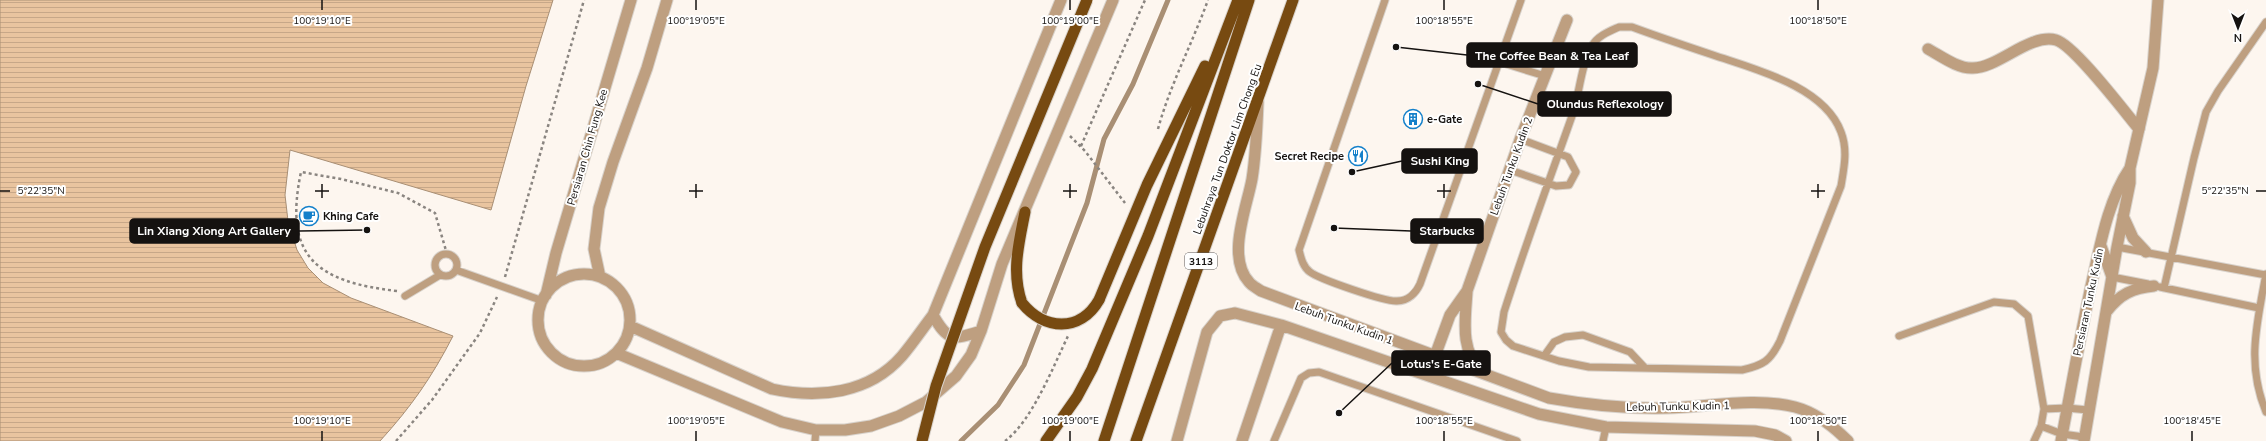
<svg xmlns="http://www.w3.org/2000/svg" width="2266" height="441" font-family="'Nunito Sans',sans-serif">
<defs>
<pattern id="water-rules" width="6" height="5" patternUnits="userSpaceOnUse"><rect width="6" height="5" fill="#e9c49f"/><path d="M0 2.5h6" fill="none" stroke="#c7a788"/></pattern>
</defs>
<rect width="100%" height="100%" fill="#fdf6ef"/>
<path fill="url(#water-rules)" stroke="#a98f74" d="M0,0H553L526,86L491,210L290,150L285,195L288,221L297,250L308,268L323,283L351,298L453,336C432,377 411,407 380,441H0Z"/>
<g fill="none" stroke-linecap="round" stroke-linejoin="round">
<path stroke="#a98f74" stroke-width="5" d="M961,441L998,405L1024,365L1087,203L1104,139L1133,84L1168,0"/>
<defs>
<path id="service" d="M1385,0L1299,250C1301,258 1303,267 1310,272C1319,279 1385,302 1397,301C1408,301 1416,293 1420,284L1521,0
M1619,27H1632C1659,37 1686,46 1713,55C1754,69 1824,86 1841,132C1848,150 1844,168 1841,186L1780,341C1770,361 1764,365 1742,370L1589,367L1559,361L1513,346L1506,340L1501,332L1504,312C1525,246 1549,181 1572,116C1580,93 1580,68 1592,46C1597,36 1610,31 1619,27Z
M1500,62L1545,76
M1510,170L1556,186L1569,185L1576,172L1568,157L1520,139
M2117,247L2266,275
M435 265a11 11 0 1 1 22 0a11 11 0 1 1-22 0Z
M456,270L543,301
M2266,274C2257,323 2246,364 2266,412
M2112,277L2148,284
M2160,287L2259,308
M2164,288L2194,158L2206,112L2218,91L2266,22
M405,296L440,275
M1899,336L1994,302L2014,304L2028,316L2044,409L2041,426L2034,441
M1544,356L1554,342L1565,337L1583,335L1630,352L1645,368
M2044,409L2067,408L2088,410
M2041,426L2062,434L2084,437
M815,441L816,430
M1274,441L1301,378L1309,373L1319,372L1517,441
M1603,441L1606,427"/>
<path id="minor" d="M1928,49C1941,56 1958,69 1973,68C1998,68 2030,33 2056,40C2074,45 2124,111 2139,129
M1258,102C1257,128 1256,154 1252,179C1247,207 1226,257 1249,282C1252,286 1257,288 1261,291L1549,398C1588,405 1628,409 1667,408C1707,407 1756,397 1795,407C1814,412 1834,427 1848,441
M538 320a46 46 0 1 1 92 0a46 46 0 1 1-92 0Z
M600,277L594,249L599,208L613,162L647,68L667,0
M1467,292C1465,322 1460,350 1482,373
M546,295L556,253L631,0
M933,315C948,342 953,340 981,331
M630,326L772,389C818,399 869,394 902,356C913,343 923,328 933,315L1061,0
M616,353L782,422L816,430H845L871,426L899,416L926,402L956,376L971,355L981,331L1002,264L1113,0
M1428,375L1450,315L1467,291L1521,137L1567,20
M1177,441L1207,332L1220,316L1235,313L1281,325L1539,414L1606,427L1755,431L1775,435L1786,441
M1242,441L1281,325"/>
<path id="tertiary" d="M2123,216L2133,238L2146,252
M2101,246L2112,277
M2107,311C2120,294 2133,288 2154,286
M2061,441C2071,389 2080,337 2091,286C2100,247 2107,202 2130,168
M2084,441L2117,247L2130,183V168L2153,68L2158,0"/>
<path id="trunk" d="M1099,300L1147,185L1205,66
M1022,303C1011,272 1019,243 1025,212
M1046,441L1077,397L1092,369L1148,236L1238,0
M1104,441L1249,0
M1136,441L1293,0"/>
</defs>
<use href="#service" stroke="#d8d2cb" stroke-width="9"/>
<use href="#minor" stroke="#d8d2cb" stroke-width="13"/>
<use href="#tertiary" stroke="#d8d2cb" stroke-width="13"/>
<use href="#trunk" stroke="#d8d2cb" stroke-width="13"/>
<path stroke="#8a8580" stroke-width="2.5" stroke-dasharray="3 3" stroke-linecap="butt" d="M1158,129C1170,85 1192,44 1208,0
M1070,136L1085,151L1125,203
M1081,146L1145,0
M505,277L584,0
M397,291C317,282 283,257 301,172L341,179L398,193L435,213L447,254
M396,441L432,400L480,333L497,297
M1005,441C1032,421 1053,367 1068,336"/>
<use href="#service" stroke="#be9f80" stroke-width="7"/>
<use href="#minor" stroke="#be9f80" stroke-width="11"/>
<use href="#tertiary" stroke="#be9f80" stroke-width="11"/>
<use href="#trunk" stroke="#774a11" stroke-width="11"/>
<defs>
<path id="trunk-bridge" d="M1022,303C1044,330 1080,333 1099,300
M922,441L936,386L985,247L1087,0"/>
</defs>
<use href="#trunk-bridge" stroke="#d8d2cb" stroke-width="13" stroke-linecap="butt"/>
<use href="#trunk-bridge" stroke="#774a11" stroke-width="11"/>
</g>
<path fill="none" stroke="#151210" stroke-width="1.5" d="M322,0V10M696,0V10M1070,0V10M1444,0V10M1818,0V10M322,184V198M696,184V198M1070,184V198M1444,184V198M1818,184V198M0,191H10M315,191H329M689,191H703M1063,191H1077M1437,191H1451M1811,191H1825M2256,191H2266M322,431V441M696,431V441M1070,431V441M1444,431V441M1818,431V441M2192,431V441"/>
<defs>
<symbol id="building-ring" viewBox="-11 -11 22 22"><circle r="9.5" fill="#fff" stroke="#1480ca" stroke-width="1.5"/><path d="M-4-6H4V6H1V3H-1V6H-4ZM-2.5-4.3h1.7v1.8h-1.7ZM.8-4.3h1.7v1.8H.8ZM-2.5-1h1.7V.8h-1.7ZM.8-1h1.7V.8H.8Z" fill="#1480ca"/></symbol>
<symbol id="restaurant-ring" viewBox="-11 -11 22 22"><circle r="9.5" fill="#fff" stroke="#1480ca" stroke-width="1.5"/><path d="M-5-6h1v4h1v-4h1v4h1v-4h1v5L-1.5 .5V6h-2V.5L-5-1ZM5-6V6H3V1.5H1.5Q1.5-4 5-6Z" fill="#1480ca"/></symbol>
<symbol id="cafe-ring" viewBox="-11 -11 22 22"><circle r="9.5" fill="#fff" stroke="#1480ca" stroke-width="1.5"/><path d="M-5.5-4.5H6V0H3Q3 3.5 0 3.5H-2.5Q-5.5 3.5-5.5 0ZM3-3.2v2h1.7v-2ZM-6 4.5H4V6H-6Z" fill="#1480ca"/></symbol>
</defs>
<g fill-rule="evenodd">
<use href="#building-ring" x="1402" y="108" width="22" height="22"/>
<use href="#restaurant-ring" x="1347" y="145" width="22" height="22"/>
<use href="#cafe-ring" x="298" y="205" width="22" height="22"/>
</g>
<g text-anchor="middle" stroke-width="4" stroke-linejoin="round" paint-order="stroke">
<rect fill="#fff" stroke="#5b5958" stroke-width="1" x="1185" y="253" width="32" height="16" rx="3"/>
<g font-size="10" font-weight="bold" fill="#151210">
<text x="1201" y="265">3113</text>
</g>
<g font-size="11" font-weight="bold" fill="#151210" stroke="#fff" text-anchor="start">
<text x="1427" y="123">e-Gate</text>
<text x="1344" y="160" text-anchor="end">Secret Recipe</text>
<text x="323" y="220">Khing Cafe</text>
</g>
<g font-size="11" fill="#151210" stroke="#fff">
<text transform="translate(587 147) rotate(-74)" y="4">Persiaran Chin Fung Kee</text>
<text transform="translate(1227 149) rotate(-70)" y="4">Lebuhraya Tun Doktor Lim Chong Eu</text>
<text transform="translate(1511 166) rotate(-70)" y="4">Lebuh Tunku Kudin 2</text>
<text transform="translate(2088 302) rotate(-78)" y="4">Persiaran Tunku Kudin</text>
<text transform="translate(1344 323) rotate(20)" y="4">Lebuh Tunku Kudin 1</text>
<text transform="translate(1678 406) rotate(-1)" y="4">Lebuh Tunku Kudin 1</text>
</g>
</g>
<g font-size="10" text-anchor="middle" fill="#151210" stroke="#fff" stroke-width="4" stroke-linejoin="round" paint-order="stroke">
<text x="322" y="24">100°19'10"E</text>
<text x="696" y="24">100°19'05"E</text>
<text x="1070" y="24">100°19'00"E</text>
<text x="1444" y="24">100°18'55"E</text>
<text x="1818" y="24">100°18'50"E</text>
<text x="2225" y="194">5°22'35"N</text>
<text x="41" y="194">5°22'35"N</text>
<text x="322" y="424">100°19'10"E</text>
<text x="696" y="424">100°19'05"E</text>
<text x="1070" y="424">100°19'00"E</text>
<text x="1444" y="424">100°18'55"E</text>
<text x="1818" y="424">100°18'50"E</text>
<text x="2192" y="424">100°18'45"E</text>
</g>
<path fill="none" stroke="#151210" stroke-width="1.5" d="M1396 47L1467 55M1478 84L1538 104M1352 172L1402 161M367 230L299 231M1334 228L1411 231M1339 413L1392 363"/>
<g fill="#151210" stroke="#fff" stroke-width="1.5">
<circle cx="1396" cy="47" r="4"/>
<circle cx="1478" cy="84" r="4"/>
<circle cx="1352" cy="172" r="4"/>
<circle cx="367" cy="230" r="4"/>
<circle cx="1334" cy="228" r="4"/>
<circle cx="1339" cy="413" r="4"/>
</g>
<g fill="#151210" stroke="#151210" stroke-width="1.5">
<rect x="1467" y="43" width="170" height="24" rx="4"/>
<rect x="1538" y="92" width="133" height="24" rx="4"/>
<rect x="1402" y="149" width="75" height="24" rx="4"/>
<rect x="130" y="219" width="169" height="24" rx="4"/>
<rect x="1411" y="219" width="72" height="24" rx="4"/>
<rect x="1392" y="351" width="98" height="24" rx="4"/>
</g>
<g font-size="12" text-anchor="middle" font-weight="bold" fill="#fff">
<text x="1552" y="60">The Coffee Bean &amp; Tea Leaf</text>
<text x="1605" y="108">Olundus Reflexology</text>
<text x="1440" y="165">Sushi King</text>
<text x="214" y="235">Lin Xiang Xiong Art Gallery</text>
<text x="1447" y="235">Starbucks</text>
<text x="1441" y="368">Lotus's E-Gate</text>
</g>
<g transform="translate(2238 28) rotate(180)" stroke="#ffffff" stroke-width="3" paint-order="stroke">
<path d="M0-3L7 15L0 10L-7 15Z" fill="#151210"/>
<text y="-6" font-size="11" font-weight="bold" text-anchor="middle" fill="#151210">N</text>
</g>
</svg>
